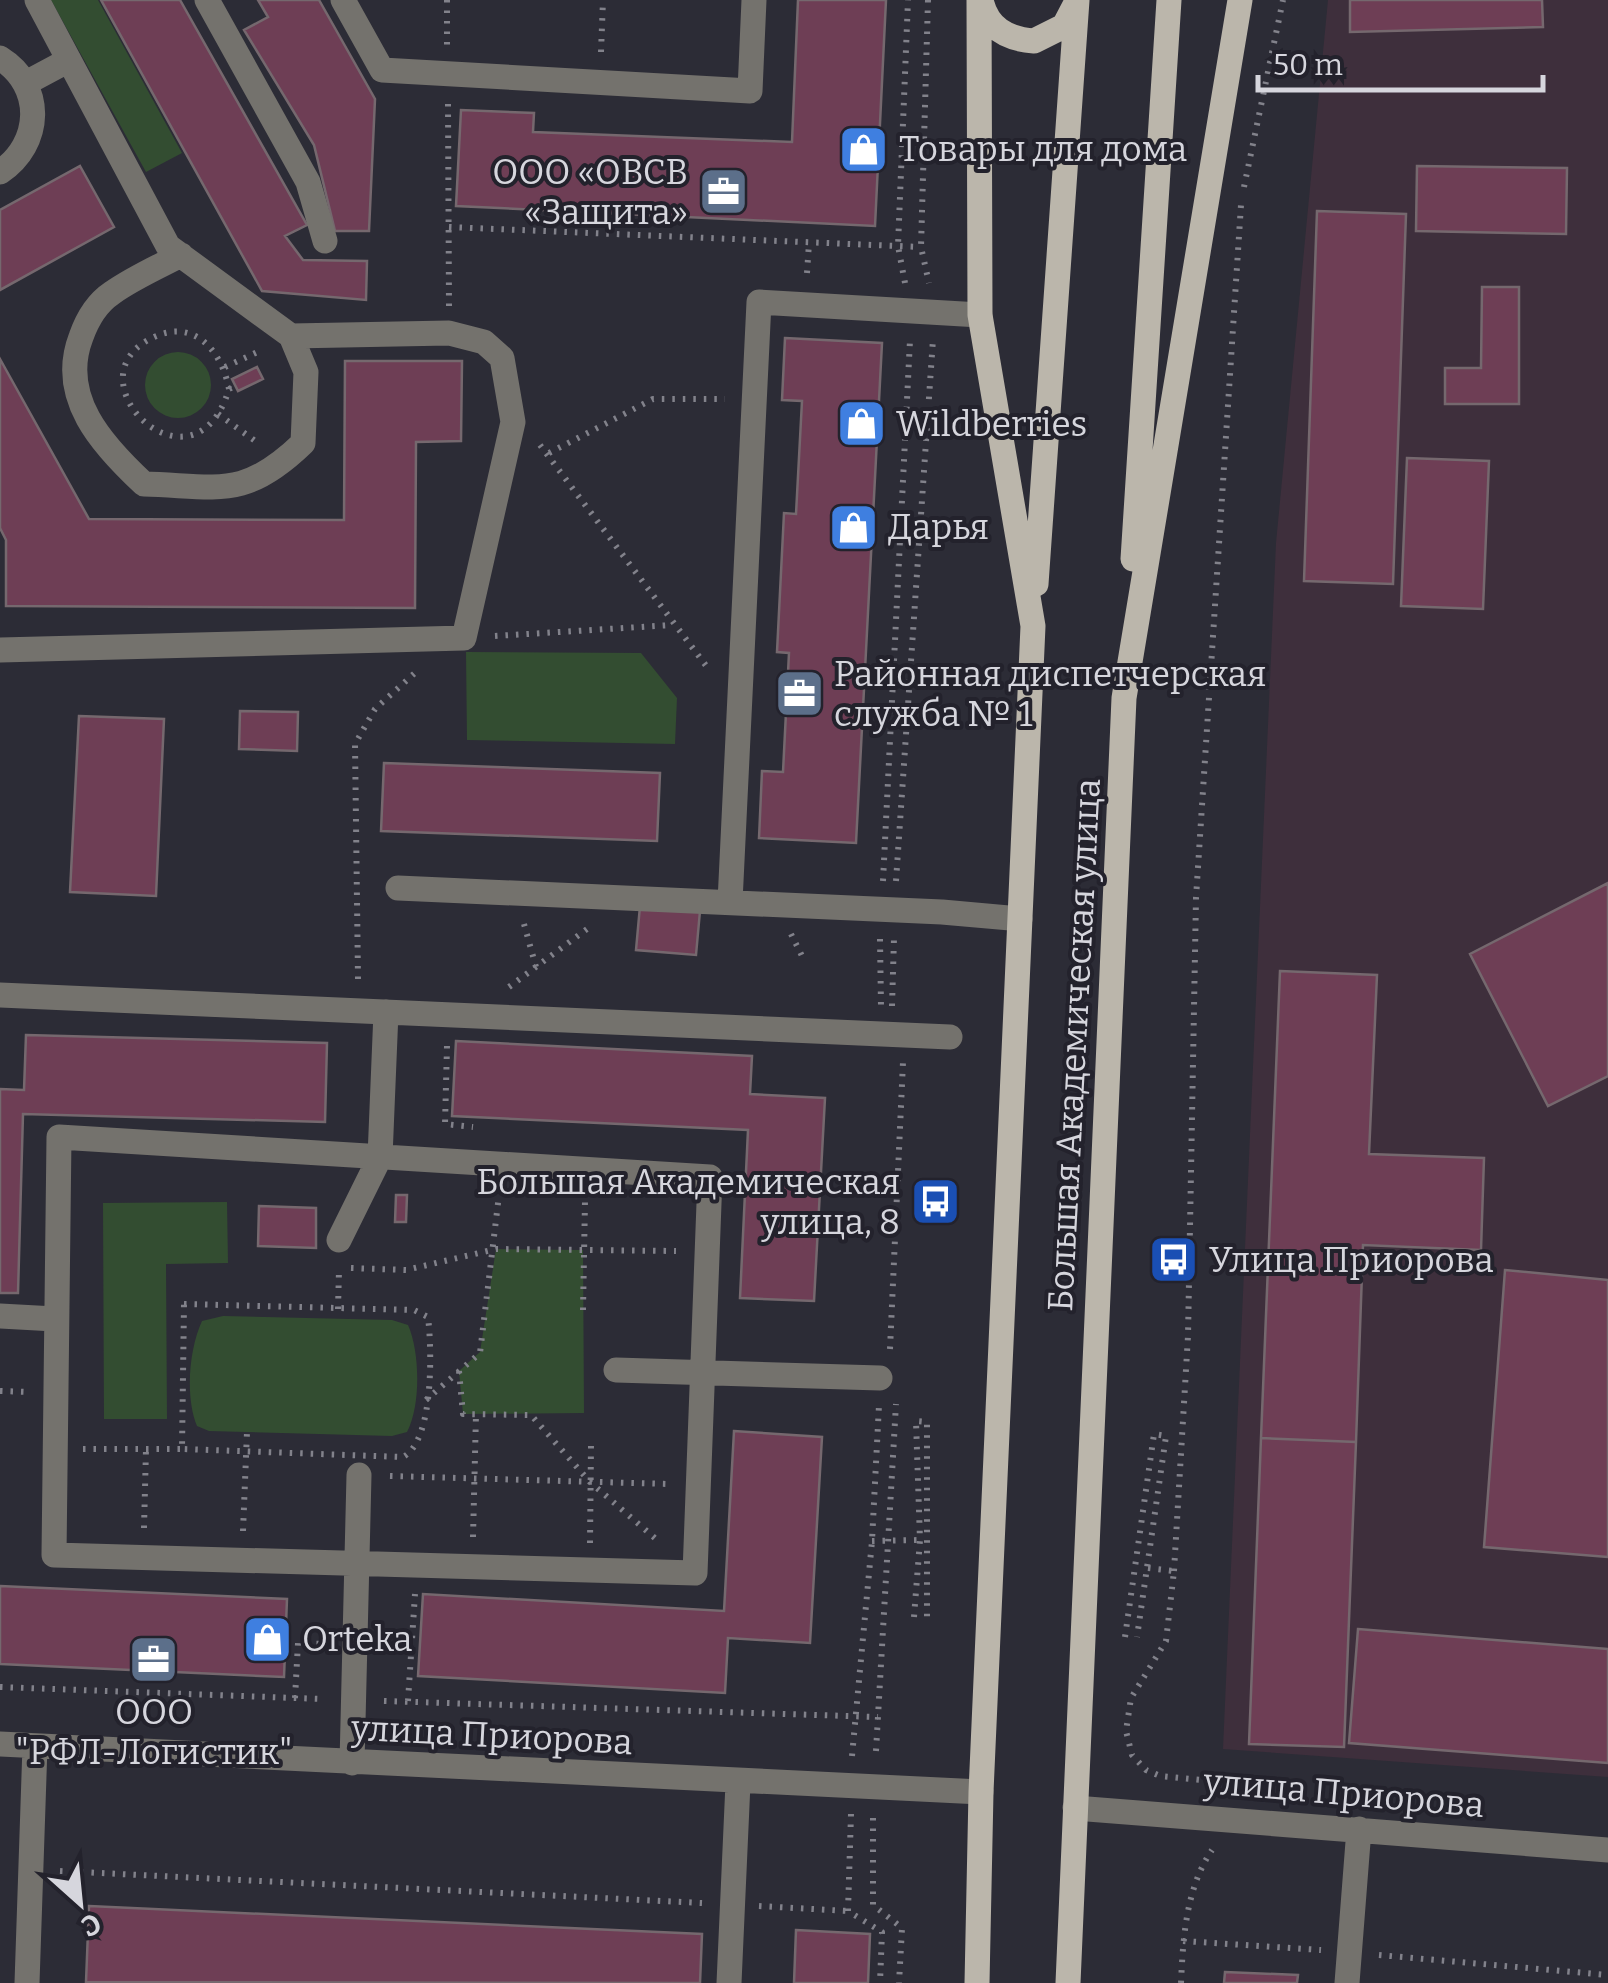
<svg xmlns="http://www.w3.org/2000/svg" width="1608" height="1983" font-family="Bitter,serif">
<rect width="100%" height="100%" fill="#2c2c36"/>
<path fill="#3e2f3c" d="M1328,0H1608V1777L1223,1749L1276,543Z"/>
<path fill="#334d31" d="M51,0H98L182,153L146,172Z
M145 385a33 33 0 1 1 66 0a33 33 0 1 1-66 0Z
M466,652L641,653L677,698L675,744L467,740Z
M227,1202L228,1263L166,1264L167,1419H104L103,1203Z
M496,1249L583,1250L584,1413L463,1414L459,1371L480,1352Z
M223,1316L392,1320L408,1325C420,1352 421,1405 407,1432L392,1436L209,1431L197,1426C185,1397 189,1349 202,1321Z"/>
<path fill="#6e3e55" stroke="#75686e" stroke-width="2.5" d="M101,0H180L307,225L285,236L303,260L367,261L366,300L262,291Z
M258,0H319L375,99L369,231H335L314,145L244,30L268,17Z
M798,0H886L875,226L456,206L461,110L534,113L533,132L792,142Z
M1350,0H1542L1543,27L1350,32Z
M80,166L114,227L0,290V210Z
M1417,166L1567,168L1566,234L1416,231Z
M1317,211L1406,214L1393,584L1304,581Z
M1482,287H1519V404H1445V368H1481Z
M785,338L882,343L856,843L759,838L762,771L783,772L789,653L777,652L784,513L796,514L802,401L782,400Z
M0,359L89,519L344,520L345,361H462L461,441L416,442L415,608L6,606V540L0,528Z
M257,367L263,379L238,391L232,379Z
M1407,458L1489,461L1483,609L1401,606Z
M240,711L298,712L297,751L239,749Z
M79,716L164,719L156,896L70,892Z
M384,763L660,773L657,841L381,831Z
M1608,883V1076L1548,1106L1470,954Z
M640,906L700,911L696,955L636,950Z
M1280,971L1377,975L1369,1154L1484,1158L1481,1250L1363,1245L1356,1442L1261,1438Z
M26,1035L327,1043L325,1122L23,1114L18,1293H0V1089L24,1090Z
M456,1041L752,1056L750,1094L825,1098L814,1301L740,1298L748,1130L452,1116Z
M396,1195H407L406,1222H395Z
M259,1206L316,1208V1248L258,1246Z
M1505,1270L1608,1280V1557L1484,1547Z
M734,1431L822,1437L810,1643L728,1638L725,1693L418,1676L423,1594L724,1611Z
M1261,1438L1356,1442L1344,1747L1249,1744Z
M0,1586L287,1599L284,1677L0,1664Z
M1358,1629L1608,1649V1763L1349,1743Z
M89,1906L702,1934L700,1983L86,1982Z
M796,1930L870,1934L868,1983H794Z
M1225,1972L1298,1975L1297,1983H1224Z"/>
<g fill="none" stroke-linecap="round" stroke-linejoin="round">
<path stroke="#82828b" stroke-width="6" stroke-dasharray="2.5 8" stroke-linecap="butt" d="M447,0V46
M928,0L921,247L929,283
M601,52L603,0
M448,104L449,306
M1244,187L1283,0
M449,227L921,247
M807,273L809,243
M905,283L898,246L908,0
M225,367L262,350
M229,389C222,352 195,318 154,337C64,378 194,505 229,389L235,386
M218,414L258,443
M540,445L710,671
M549,453L653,399H725
M495,636L672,625
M883,881L910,340
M896,881L933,339
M524,924L536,967
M791,934L804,960
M880,939L881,1006
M358,979L355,744L375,709L417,671
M509,987L587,929
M892,1006L894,938
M447,1046L445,1124L473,1127
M351,1268L406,1270L496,1249L676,1251
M184,1304L414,1310L428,1317C432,1350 434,1441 403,1457L182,1449Z
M338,1309L339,1270
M583,1310L585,1201
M890,1349L903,1062
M459,1371L463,1414L531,1415L590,1482L656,1539
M0,1391L29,1392
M426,1400L480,1353L499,1195
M83,1449H182
M390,1476L668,1484
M144,1528L146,1449
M243,1531L247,1432
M473,1537L476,1414
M872,1541L920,1540
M590,1543L591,1445
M1148,1568L1174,1571L1166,1641L1131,1698L1126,1731L1132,1755L1146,1770L1160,1776L1223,1782
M1174,1571L1188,1336L1196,898L1241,205
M914,1617L920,1540L916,1421L927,1422V1619
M1125,1637L1154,1434L1166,1436L1137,1637
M0,1687L322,1699
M295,1698L298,1643L325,1644
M384,1701L878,1717
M408,1701L415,1594
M876,1751L896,1404
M852,1756L872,1541L879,1405
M851,1814L848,1911L882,1932L880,1983
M873,1818V1905L902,1928L899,1983
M60,1871L702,1903
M759,1906L848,1911
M1183,1941L1321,1950
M1379,1955L1608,1975
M1181,1983C1183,1938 1186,1888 1212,1850"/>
<path stroke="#74726d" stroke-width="25" d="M207,0L308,182L325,241
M343,0L382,70L750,91L754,0
M0,58C45,86 42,144 0,172
M26,83L69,60
M181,255C158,267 133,278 112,293C97,303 87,320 81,337C58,397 102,445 144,484C219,486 244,500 303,443L306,372L291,336
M0,650L464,638L513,422L502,358L484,342L449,333L291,336L168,246L37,0
M398,888L942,912L1020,919
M730,902L759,302L980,315
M0,995L950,1037
M59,1137L710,1177L695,1573L54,1555Z
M339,1240L380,1157L386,1012
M0,1316L55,1319
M616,1370L880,1378
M0,1744L981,1792
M352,1763L359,1475
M1075,1808L1608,1850
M27,1983L35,1746
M729,1983L738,1783
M1347,1983L1359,1829"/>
<path stroke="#bbb6ab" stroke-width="25" d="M981,0C987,28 1007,39 1034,41L1064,26L1075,5
M1133,559L1169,0
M1036,584L1077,0
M977,1983L981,1792L1033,626L980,315L979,0
M1068,1983L1124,698L1240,0"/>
</g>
<defs>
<symbol id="shop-square" viewBox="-11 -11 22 22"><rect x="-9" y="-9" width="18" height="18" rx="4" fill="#3f7fe0" stroke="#23222c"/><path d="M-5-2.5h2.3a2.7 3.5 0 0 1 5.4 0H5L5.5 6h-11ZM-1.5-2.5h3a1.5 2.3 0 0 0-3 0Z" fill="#fff"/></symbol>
<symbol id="office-square" viewBox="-11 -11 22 22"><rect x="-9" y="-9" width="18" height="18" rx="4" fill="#5c6f8a" stroke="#23222c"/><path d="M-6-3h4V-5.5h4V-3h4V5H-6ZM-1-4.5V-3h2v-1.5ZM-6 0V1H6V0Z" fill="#fff"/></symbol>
<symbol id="bus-square" viewBox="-11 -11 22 22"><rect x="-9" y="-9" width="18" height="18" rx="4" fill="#1a4fb4" stroke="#23222c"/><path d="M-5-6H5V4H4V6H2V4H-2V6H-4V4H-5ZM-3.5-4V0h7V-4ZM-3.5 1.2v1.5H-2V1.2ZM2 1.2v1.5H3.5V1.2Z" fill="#fff"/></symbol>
</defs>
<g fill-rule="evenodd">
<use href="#shop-square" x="836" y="122" width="55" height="55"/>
<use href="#office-square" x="696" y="164" width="55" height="55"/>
<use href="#shop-square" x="834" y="396" width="55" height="55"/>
<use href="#shop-square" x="826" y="500" width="55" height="55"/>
<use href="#office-square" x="772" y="666" width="55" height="55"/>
<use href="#bus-square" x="908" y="1174" width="55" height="55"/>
<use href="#bus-square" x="1146" y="1232" width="55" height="55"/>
<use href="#shop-square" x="240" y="1612" width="55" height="55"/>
<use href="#office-square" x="126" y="1632" width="55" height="55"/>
</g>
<g text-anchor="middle" stroke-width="8" stroke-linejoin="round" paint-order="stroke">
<g font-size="35" fill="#d6d6dd" stroke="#23222c" text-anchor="start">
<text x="899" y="161">Товары для дома</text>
<text x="688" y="184" text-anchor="end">ООО «ОВСВ<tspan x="688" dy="40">«Защита»</tspan></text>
<text x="896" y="436">Wildberries</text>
<text x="888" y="539">Дарья</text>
<text x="834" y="686">Районная диспетчерская<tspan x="834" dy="40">служба № 1</tspan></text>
<text x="900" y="1194" text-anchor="end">Большая Академическая<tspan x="900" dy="40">улица, 8</tspan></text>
<text x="1209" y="1272">Улица Приорова</text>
<text x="302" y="1651">Orteka</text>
<text x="154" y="1724" text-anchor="middle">ООО<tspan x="154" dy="40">"РФЛ-Логистик"</tspan></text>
</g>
<g font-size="35" fill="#d6d6dd" stroke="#23222c">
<text transform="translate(1074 1045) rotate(-87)" y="12">Большая Академическая улица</text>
<text transform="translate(492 1735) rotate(3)" y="12">улица Приорова</text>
<text transform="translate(1344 1793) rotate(5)" y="12">улица Приорова</text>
</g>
</g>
<g transform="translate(80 1903) rotate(153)" stroke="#23222c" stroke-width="8" paint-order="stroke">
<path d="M0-8L18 38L0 25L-18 38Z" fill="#d6d6dd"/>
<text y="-15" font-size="28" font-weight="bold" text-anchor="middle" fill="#d6d6dd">С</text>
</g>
<path d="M1258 75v15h285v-15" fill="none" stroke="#d6d6dd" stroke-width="5"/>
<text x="1273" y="75" font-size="30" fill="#d6d6dd" stroke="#23222c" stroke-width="8" paint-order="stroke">50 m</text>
</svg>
